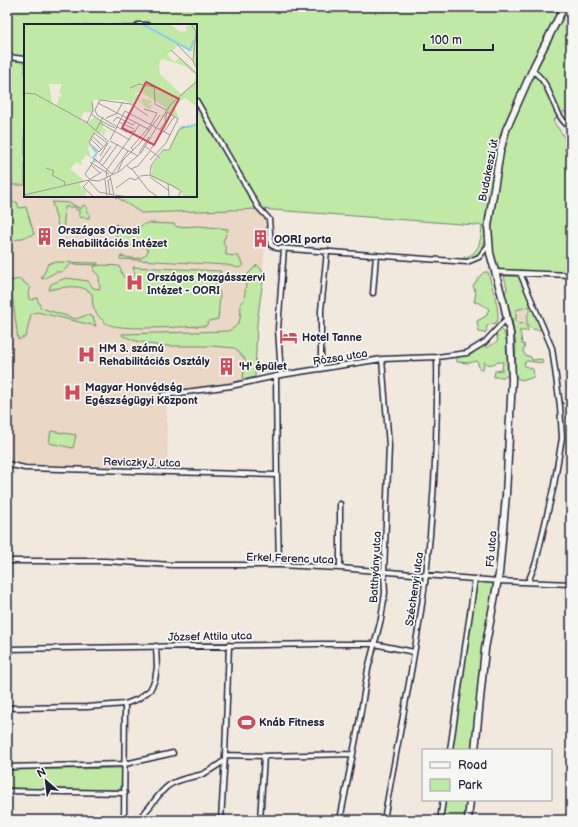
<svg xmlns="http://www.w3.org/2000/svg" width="578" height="827" font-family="'Balsamiq Sans',sans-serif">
<rect width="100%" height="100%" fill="#f1e8de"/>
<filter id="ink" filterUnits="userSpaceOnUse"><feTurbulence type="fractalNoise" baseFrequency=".025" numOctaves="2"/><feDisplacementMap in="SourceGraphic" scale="8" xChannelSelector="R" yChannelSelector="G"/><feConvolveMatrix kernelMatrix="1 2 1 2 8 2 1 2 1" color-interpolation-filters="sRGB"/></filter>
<g filter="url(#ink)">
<path fill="#ead7c5" d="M7,185H25V196H115L141,213L259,209L264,218L266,230L265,245L252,380L166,392L168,469L24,464L7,462Z
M526,307L530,321L516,325L513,311Z"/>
<path fill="#c0e9a5" stroke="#718670" d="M7,7H571V117L564,111L553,121L568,142L564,149L571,155V275L495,272L488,226L260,209L141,213L115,196H196V25H25V185H7Z
M14,202H17L19,208L26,207L34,234L7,243V208L12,206V203Z
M52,202L70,203L81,209L83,205L87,207V212L90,213L89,218L79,217V210H76V207H65L63,233H60Z
M147,223L174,224L177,227L199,226L228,229L223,242L226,248V255L238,256L243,265L239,268L227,265L120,259L121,256C132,258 143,262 148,251L146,247L125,246L115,247L114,241L117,233L115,224C129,230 134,230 147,223Z
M482,226H485C485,243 484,258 464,260V257C480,255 481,238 482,226Z
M53,262L98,263V265L71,264L62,272H56L43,279L41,278L46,270V268L48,264Z
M104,265L119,266L123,276L128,280L132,279L135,274L133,267L221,271L216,279V285L220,294L218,319L209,321L206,326C188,326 117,332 106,323C95,315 92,307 92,294C83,283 62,287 49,290L51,284L66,278L88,281L93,288L100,289L99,276L94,271V266Z
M257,265L264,272L257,323L255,377L243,380L245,359L235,348L211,346H160L136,341L123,336L122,334L228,331C243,324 240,317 241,302L244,301L247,275Z
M484,272H488C490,281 503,317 496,323C493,324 489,324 487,326L486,332L483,333L479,332L477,321L486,316L489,309L480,303L474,302L476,293L473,286L480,276Z
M504,276H517L520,279L531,306L516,310V320L519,324L526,323L528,331H519L521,335L522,344L525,345L523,351L525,355L531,357L532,360L542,359L543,363L527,361L524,363L525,366L533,369L534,377L525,380L518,379L515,374L516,345L512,319L505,294L507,288Z
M20,279L31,288L28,293L29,299L32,300L37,298L41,308L76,319L87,315L93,317L96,326L37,312L31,314L26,336L18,340L12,293H7V289H11L10,281Z
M530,308L534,309L541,328L540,330C523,330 526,320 530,308Z
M501,329L504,332L506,340L507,341L508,344L506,346L507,354L509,356L507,364L508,376L504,377H494L495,371L502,370L503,362C494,361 491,368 484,362L483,370H480L477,361L468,363L457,362V358L459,356L473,354V352L485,344L487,348L498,341L496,333Z
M51,431L76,435L73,448L49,443Z
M475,579L498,581L485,649L475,750H450Z
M122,768L121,790L7,788V770Z
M443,800H470L468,820H440Z"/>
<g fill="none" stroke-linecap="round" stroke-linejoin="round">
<defs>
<path id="street" d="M138,25H147
M7,57L25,59
M532,71C553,82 551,115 571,128
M196,100L258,207L269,219L271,245L277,248L467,262L479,257L488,246
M495,272L571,275
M520,273L552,348L560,406L562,438L554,485L536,562L528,582
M373,293L376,255
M321,369V310L327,251
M281,375L278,329L284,248
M276,377L277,475L279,565
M163,395L231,386L281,375L382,359L437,357L467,353L485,342L507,318
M7,464L25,468L277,475
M340,504V568
M7,561H105L173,565H279L340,568L498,581L571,584
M7,649L320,644H374L414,652
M7,708L87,707L125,704L138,699L150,690L155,680L157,667L156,646
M450,750L475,579
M225,755L264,756L353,754
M7,767L125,764L173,753
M7,791L125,793
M124,820L125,704
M136,820C150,811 156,795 168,786C177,779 189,778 200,775C209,772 216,766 224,761
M221,820L225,755L229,645
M260,820L264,756
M340,820L359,723L368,669L381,619L385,593L384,572L389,446L382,359
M384,820C398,738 416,657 426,575C434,503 438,429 437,357
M440,820L443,800"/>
<path id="secondary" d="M475,750L485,649L499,574L506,495L512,379L510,333L504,304L490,253L488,226L500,152L506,130L535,64L564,7
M468,820L470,800"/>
</defs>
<use href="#street" stroke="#22223b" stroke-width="7"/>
<use href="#secondary" stroke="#22223b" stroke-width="9"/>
<use href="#street" stroke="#f6f6f2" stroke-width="4"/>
<use href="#secondary" stroke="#f6f6f2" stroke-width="6"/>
</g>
</g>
<defs>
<symbol id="building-bare" viewBox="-9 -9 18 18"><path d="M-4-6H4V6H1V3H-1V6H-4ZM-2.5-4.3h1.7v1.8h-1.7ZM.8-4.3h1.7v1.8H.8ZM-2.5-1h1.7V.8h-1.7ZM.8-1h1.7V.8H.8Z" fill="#d1495b" stroke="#f6f6f2" stroke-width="2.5" paint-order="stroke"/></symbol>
<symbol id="hospital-bare" viewBox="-9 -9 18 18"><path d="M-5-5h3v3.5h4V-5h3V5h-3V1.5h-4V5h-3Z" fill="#d1495b" stroke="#f6f6f2" stroke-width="2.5" paint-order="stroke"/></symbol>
<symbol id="hotel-bare" viewBox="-9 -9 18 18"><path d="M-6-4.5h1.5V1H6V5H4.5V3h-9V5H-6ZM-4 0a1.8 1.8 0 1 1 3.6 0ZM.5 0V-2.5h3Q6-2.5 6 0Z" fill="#d1495b" stroke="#f6f6f2" stroke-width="2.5" paint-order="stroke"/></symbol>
<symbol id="stadium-bare" viewBox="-9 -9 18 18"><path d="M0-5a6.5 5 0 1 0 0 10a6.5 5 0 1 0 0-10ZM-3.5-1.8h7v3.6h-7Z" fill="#d1495b" stroke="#f6f6f2" stroke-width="2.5" paint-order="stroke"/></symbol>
</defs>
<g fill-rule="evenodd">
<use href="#building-bare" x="32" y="224" width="25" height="25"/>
<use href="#building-bare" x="248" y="226" width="25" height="25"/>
<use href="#hospital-bare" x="122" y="270" width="25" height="25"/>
<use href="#hotel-bare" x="276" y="324" width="25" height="25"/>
<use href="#hospital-bare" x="74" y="342" width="25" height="25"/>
<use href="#building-bare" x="214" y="354" width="25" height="25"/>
<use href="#hospital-bare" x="60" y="380" width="25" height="25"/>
<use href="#stadium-bare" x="234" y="710" width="25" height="25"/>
</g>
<g text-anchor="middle" stroke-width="3.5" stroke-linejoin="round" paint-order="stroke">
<g font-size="11" fill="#22223b" stroke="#f6f6f2">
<text transform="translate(488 170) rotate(-79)" y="4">Budakeszi út</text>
<text transform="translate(340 357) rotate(-9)" y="4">Rózsa utca</text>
<text transform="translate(142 462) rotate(1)" y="4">Reviczky J. utca</text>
<text transform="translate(491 549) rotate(-85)" y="4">Fő utca</text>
<text transform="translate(290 558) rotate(2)" y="4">Erkel Ferenc utca</text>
<text transform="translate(375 567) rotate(-87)" y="4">Batthyány utca</text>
<text transform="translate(414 589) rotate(-82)" y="4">Széchenyi utca</text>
<text transform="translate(210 636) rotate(-1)" y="4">József Attila utca</text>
</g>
<g font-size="11" font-weight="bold" fill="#22223b" stroke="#f6f6f2" text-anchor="start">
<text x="58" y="234">Országos Orvosi<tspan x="58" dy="13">Rehabilitációs Intézet</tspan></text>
<text x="274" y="243">OORI porta</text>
<text x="147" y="281">Országos Mozgásszervi<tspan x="147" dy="13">Intézet - OORI</tspan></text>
<text x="302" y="341">Hotel Tanne</text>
<text x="99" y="352">HM 3. számú<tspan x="99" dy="13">Rehabilitációs Osztály</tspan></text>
<text x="239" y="370">'H' épület</text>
<text x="85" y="391">Magyar Honvédség<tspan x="85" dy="13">Egészségügyi Központ</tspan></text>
<text x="259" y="726">Knáb Fitness</text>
</g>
</g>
<g transform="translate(24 24)">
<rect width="173" height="173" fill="#f1e8de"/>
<path d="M0,0H130L129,4L131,0H145L157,8L162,7L163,2L173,0V45L170,41L169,27H165L155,21L143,31L151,38L155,33L173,50V83L161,74L150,81L155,95L143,88L141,95L137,91H140L142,84L117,68L111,69L110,72L113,70L114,73L111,74H115L118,78V74L128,77L124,82L129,80L125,86L115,76L109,77L112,79L109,80L99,76H69L70,89L60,88L56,96L65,98L70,93L79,98V104L82,106L79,112L78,108L75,110L71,109L64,119L74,128L73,130L66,122L64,124L67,134L62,131L57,138L59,142L52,138L46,145L61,157L55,160L63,168L60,173H0ZM138,35L161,42L172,51L170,59L157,70L136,50L135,40ZM25,60H38L35,69L38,70L37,74L33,72L35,75L32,82L28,79ZM173,99V173H159L157,167L126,152L129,145L127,143L140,126H144L155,103Z" fill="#c0e9a5" fill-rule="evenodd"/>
<path fill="none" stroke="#8ccfed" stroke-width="2" d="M118,0L166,26L170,16M157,103H165L173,100M68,123L73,129L69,134L73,138"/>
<path fill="none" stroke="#9e999d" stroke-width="1" d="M167,0L172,8L169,37L173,45M153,20L169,37M147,26L173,50M106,64L115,60L130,63L131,80M0,69L11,70L62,98L85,118M74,79L126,106M131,80L142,86M120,85L133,89M93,89L99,78M67,90L77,97M82,94L94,89M77,97L91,104M89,98L93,93L109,101L112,98M95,98L110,105M63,99L69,86L68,78M76,99L106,116M72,106L79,93M135,106L141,99L143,88M112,107L102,108L73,91L71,86L76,76L107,80L124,92M140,108L150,93M70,109L83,119L75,128L65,119ZM68,112L79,122M67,115L77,125M86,116L101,87L146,111M86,117L114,132M121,122L136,134M127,125L138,108M109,126L107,124L126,102L133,89M115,129L125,113M76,132L84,119M71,135L88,150M126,136L142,119L154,95L143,88M66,138L85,150M75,139L87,122M67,141L76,149M78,142L94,120M103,142L107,145L114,142L127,126M22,144L30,147L28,151L41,158L40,162M108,145L124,166L134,173M94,147L99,136L116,119L136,91M88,150L104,127M126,151L127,142L134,132L139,126H145L155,106L161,103M86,152L90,171M116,152L126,151L149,162L157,167L154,173M83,153L82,147L116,100M126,153L144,166M66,155L78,148M81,155L83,173M66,156L61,150L71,135M65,157L75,168L90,171M65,157L59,163L70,173M144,160L145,173M92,164L106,154L111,156L116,153M0,171L65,156L75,157L96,147L117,129L146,81L173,57M86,171L84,156L87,155M91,171L105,173"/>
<path fill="#d1495b" fill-opacity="0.15" stroke="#d1495b" stroke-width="2" d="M122,58L155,75L130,121L98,104Z"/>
<rect width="173" height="173" fill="none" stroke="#22223b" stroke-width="2"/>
</g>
<rect width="578" height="827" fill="none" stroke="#f6f6f2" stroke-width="24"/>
<rect x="12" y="12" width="554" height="803" fill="none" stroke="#22223b" stroke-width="1.5" filter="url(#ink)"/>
<rect x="422" y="749" width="130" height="52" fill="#f6f6f2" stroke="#a1a1a9"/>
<rect x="430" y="762" width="20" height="6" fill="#f6f6f2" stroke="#a1a1a9"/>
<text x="458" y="769" font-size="12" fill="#22223b">Road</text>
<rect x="430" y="779" width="20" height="12" fill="#c0e9a5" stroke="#a1a1a9"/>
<text x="458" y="789" font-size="12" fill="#22223b">Park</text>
<g transform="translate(46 781) rotate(332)" stroke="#f6f6f2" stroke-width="3" paint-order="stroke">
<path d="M0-3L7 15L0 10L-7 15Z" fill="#22223b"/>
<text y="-6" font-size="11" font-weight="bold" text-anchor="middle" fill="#22223b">N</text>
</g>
<path d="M424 44v6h69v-6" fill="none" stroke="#22223b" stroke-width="2"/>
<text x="430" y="44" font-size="12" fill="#22223b" stroke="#f6f6f2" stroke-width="3" paint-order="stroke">100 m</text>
</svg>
